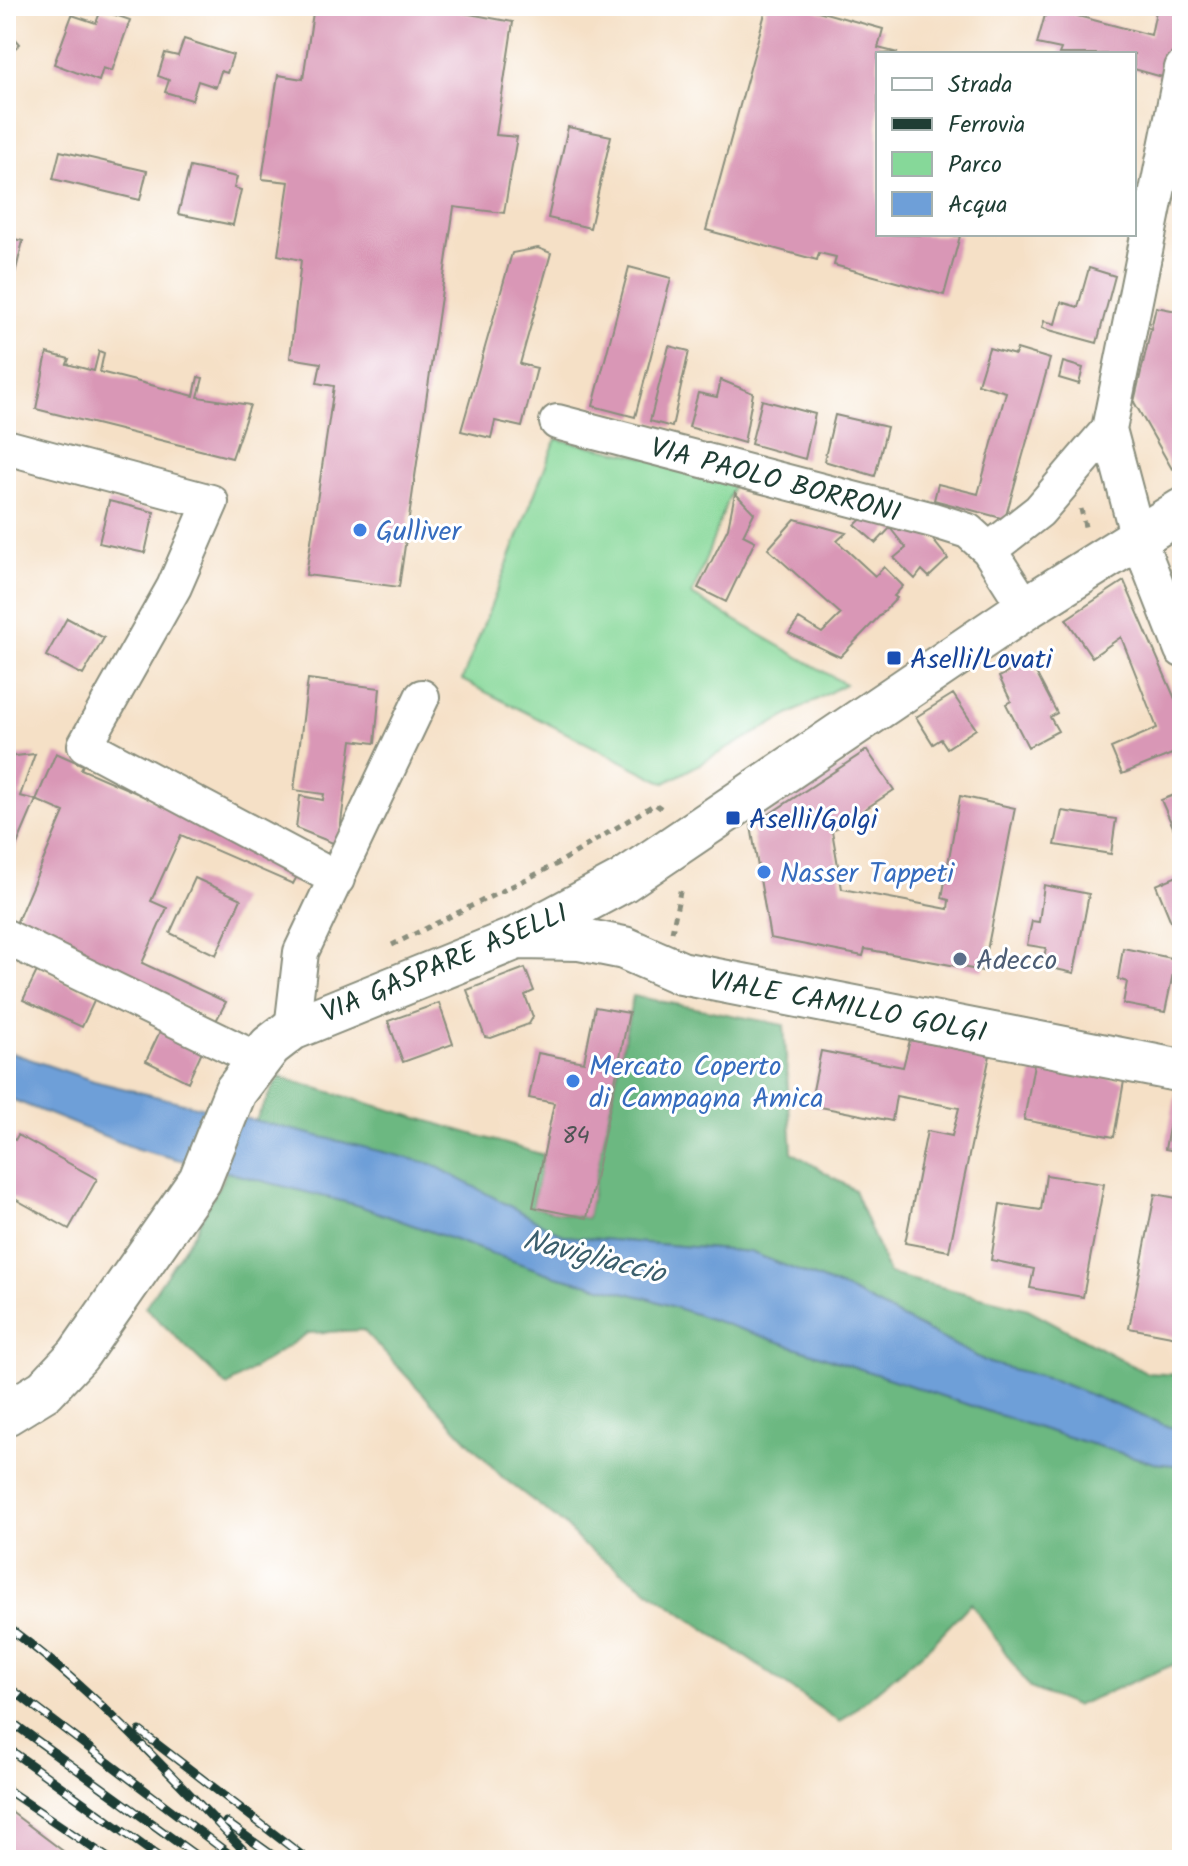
<svg xmlns="http://www.w3.org/2000/svg" width="1188" height="1866" font-family="Kalam,sans-serif">
<rect width="100%" height="100%" fill="#fff"/>
<filter id="ink" filterUnits="userSpaceOnUse"><feTurbulence type="fractalNoise" baseFrequency=".0125" numOctaves="2"/><feDisplacementMap in="SourceGraphic" scale="16" xChannelSelector="R" yChannelSelector="G"/><feConvolveMatrix kernelMatrix="1 2 1 2 8 2 1 2 1" color-interpolation-filters="sRGB"/></filter>
<filter id="wash" filterUnits="userSpaceOnUse"><feTurbulence type="fractalNoise" baseFrequency=".006" numOctaves="4" result="noise"/><feDisplacementMap in="SourceGraphic" scale="32" xChannelSelector="R" yChannelSelector="G"/><feGaussianBlur stdDeviation="1.8" result="paint"/><feColorMatrix in="noise" values="0 0 0 0 0 0 0 0 0 0 0 0 0 0 0 0 0 1.4 0 .05"/><feComposite in="paint" operator="in"/></filter>
<g filter="url(#wash)">
<rect width="100%" height="100%" fill="#f5e0c6"/>
<path fill="#86d899" stroke="#528a66" stroke-width="2" d="M556,439L737,476L692,595L845,684L665,783L462,680Z"/>
<path fill="#6cb881" stroke="#467a5a" stroke-width="2" d="M633,996L784,1025L792,1152L854,1190L889,1274L1028,1309L1146,1373L1182,1375V1428L1169,1427L1056,1381L989,1363L852,1292L750,1252L565,1236L519,1213L318,1137L255,1121L279,1077L544,1155L533,1207L587,1218Z
M227,1171L357,1205L552,1275L647,1298L1032,1426L1154,1463L1182,1466V1661L1075,1706L1030,1688L971,1603L930,1646L840,1722L583,1545L565,1525L502,1477L363,1330L308,1333L227,1386L145,1307L194,1233Z"/>
<path fill="#6e9fd8" stroke="#466e86" stroke-width="2" d="M6,1051L94,1081L432,1164L565,1236L750,1252L852,1292L989,1363L1056,1381L1169,1427L1182,1428V1466L1154,1463L1032,1426L647,1298L552,1275L357,1205L137,1149L6,1097Z"/>
<g id="blocks">
<path fill="#d997b6" d="M314,6H426L513,22L496,135L517,137L504,213L454,207L399,587L306,575L334,386L317,383L321,363L290,358L301,260L278,255L289,182L262,179L278,75L303,79Z
M767,6H800L883,29L878,48L898,53L878,54V234L960,236L944,295L834,265L836,257L819,253L817,260L706,230Z
M1157,6H1182V35L1173,80L1134,69V54H1059L1061,49L1037,44L1047,8L1151,35Z
M101,10L130,20L112,71L103,68L99,81L54,64L72,15L96,23Z
M6,28L20,44L6,56Z
M184,39L233,55L227,73L221,71L216,87L198,81L192,100L165,92L169,80L158,76L165,53L178,56Z
M568,127L611,136L590,228L548,218Z
M60,151L147,171L140,200L53,179Z
M190,167L237,177L234,188L241,190L233,225L178,214Z
M6,237L23,241L7,306L6,305Z
M538,248L551,253L520,364L537,368L522,427L495,421L491,438L461,431L512,253Z
M629,267L671,278L635,417L593,406Z
M1089,268L1115,276L1097,343L1042,328L1044,321L1055,324L1061,302L1078,307Z
M1156,307L1182,312V462L1172,469L1134,402Z
M669,346L689,351L672,427L650,421Z
M989,348L1015,355L1017,349L1050,359L1005,519L934,500L938,484L978,494L1006,392L978,384Z
M99,351L104,353L100,372L194,396L198,377L203,378L198,397L250,405L232,458L36,409L47,353L69,359L67,364L94,371Z
M1063,362L1083,368L1079,384L1059,378Z
M721,380L753,393L744,443L689,427L698,393L717,397Z
M762,400L815,414L805,459L751,444Z
M835,415L887,427L875,476L824,461Z
M735,493L754,513L743,535L755,541L726,602L698,588L728,528Z
M109,501L154,512L145,553L99,543Z
M871,510L926,531L948,559L929,577L922,570L915,579L894,558L906,548L890,528L876,543L855,525Z
M795,519L846,533L837,541L875,576L884,567L903,586L894,596L897,598L840,657L789,633L799,619L822,633L841,614L768,549Z
M1124,581L1182,715V750L1122,774L1111,748L1157,728L1121,637L1092,657L1066,619Z
M67,618L104,638L83,675L46,656Z
M1030,661L1057,713L1050,717L1058,731L1028,747L1006,704L1011,701L999,677Z
M308,679L380,688L375,743L352,740L338,845L296,828L300,796L323,800L324,794L294,790Z
M953,694L976,729L947,748L941,739L933,744L916,717Z
M867,750L894,790L832,831L842,889L948,909L949,900L942,898L960,796L1015,808L983,971L865,949L863,956L770,938L751,826Z
M56,753L83,765L81,769L303,865L293,884L181,835L151,901L167,908L142,963L226,1002L216,1021L15,926L64,812L36,800Z
M35,754L20,796L36,800L6,870V757Z
M1182,792V837L1178,838L1161,800Z
M1062,811L1116,819L1111,854L1055,845Z
M1182,874V925L1174,929L1156,885Z
M195,878L241,899L216,955L170,933Z
M1044,885L1089,894L1074,973L1042,966L1046,948L1027,945L1032,921L1039,922Z
M1123,948L1176,959L1165,1012L1123,1004L1127,982L1118,979Z
M525,968L534,991L525,995L533,1017L529,1024L491,1038L485,1037L467,990Z
M38,969L96,997L82,1027L23,1000Z
M439,1003L453,1044L403,1062L388,1021Z
M595,1007L629,1013L587,1218L533,1207L554,1103L529,1098L538,1053L584,1062Z
M161,1029L203,1049L188,1082L146,1061Z
M910,1040L990,1055L949,1251L905,1243L927,1131L952,1136L959,1108L896,1096L892,1121L810,1105L821,1051L903,1067Z
M1034,1064L1124,1081L1114,1137L1024,1120Z
M1176,1091L1182,1092V1152L1165,1149Z
M18,1135L97,1179L69,1229L6,1194V1136L15,1140Z
M1046,1175L1104,1184L1083,1297L1030,1288L1034,1269L991,1260L1000,1204L1041,1210Z
M1155,1194L1182,1199V1338L1129,1328Z
M6,1808L75,1860H6Z"/>
</g>
</g>
<g filter="url(#ink)">
<use href="#blocks" fill-opacity="0" stroke="#8a8e7d" stroke-width="2"/>
<g fill="none" stroke-linecap="round" stroke-linejoin="round">
<defs>
<path id="minor" d="M1182,68L1109,429L1138,538L1182,650
M557,422L933,520L968,531L989,550
M6,447L211,502L174,587L85,745L337,879
M1026,608L989,550L1039,511L1109,429
M6,937L258,1060
M292,1029L301,952L422,697"/>
<path id="tertiary" d="M519,938L579,939L624,948L681,973L1182,1071
M6,1414L45,1390L78,1355L200,1180L235,1092L270,1046L292,1029L517,938L623,881L1026,608L1182,510"/>
</defs>
<use href="#minor" stroke="#8a8e7d" stroke-width="38"/>
<use href="#tertiary" stroke="#8a8e7d" stroke-width="46"/>
<path stroke="#8a8e7d" stroke-width="5" stroke-dasharray="6 6" stroke-linecap="butt" d="M1081,509L1086,531
M672,932L681,887
M392,945L557,864L655,804L665,811"/>
<use href="#minor" stroke="#fff" stroke-width="34"/>
<use href="#tertiary" stroke="#fff" stroke-width="42"/>
<defs>
<path id="rail" d="M6,1626C98,1692 174,1779 253,1860
M6,1685L237,1860
M6,1718L202,1860
M140,1731L308,1860
M6,1747L163,1860
M6,1789L111,1860
M226,1822L279,1860"/>
</defs>
<use href="#rail" stroke="#1f3d34" stroke-width="9"/>
<use href="#rail" stroke="#fff" stroke-width="6" stroke-dasharray="18" stroke-linecap="butt"/>
</g>
</g>
<g fill="#3f7fe0" stroke="#fff" stroke-width="3">
<circle cx="360" cy="530" r="8"/>
<circle cx="764" cy="872" r="8"/>
<circle cx="573" cy="1081" r="8"/>
</g>
<g fill="#1a4fb4" stroke="#fff" stroke-width="3">
<rect x="886" y="650" width="16" height="16" rx="4"/>
<rect x="725" y="810" width="16" height="16" rx="4"/>
</g>
<circle fill="#5c6f8a" stroke="#fff" stroke-width="3" cx="960" cy="959" r="8"/>
<g text-anchor="middle" stroke-width="6" stroke-linejoin="round" paint-order="stroke">
<g font-size="24" fill="#4e5454">
<text x="576" y="1143">84</text>
</g>
<g font-size="28" fill="#1f3d34" stroke="#fff">
<text transform="translate(776 479) rotate(15)" y="10">VIA PAOLO BORRONI</text>
<text transform="translate(444 962) rotate(-23)" y="10">VIA GASPARE ASELLI</text>
<text transform="translate(848 1005) rotate(11)" y="10">VIALE CAMILLO GOLGI</text>
</g>
<g font-size="28" fill="#366cbe" stroke="#fff" text-anchor="start">
<text x="376" y="540">Gulliver</text>
<text x="780" y="882">Nasser Tappeti</text>
<text x="589" y="1075">Mercato Coperto<tspan x="589" dy="32">di Campagna Amica</tspan></text>
</g>
<g font-size="28" fill="#164399" stroke="#fff" text-anchor="start">
<text x="910" y="668">Aselli/Lovati</text>
<text x="749" y="828">Aselli/Golgi</text>
</g>
<g font-size="28" fill="#4e5e75" stroke="#fff" text-anchor="start">
<text x="976" y="969">Adecco</text>
</g>
<g font-size="30" font-style="italic" fill="#3b5f6d" stroke="#fff">
<text transform="translate(594 1256) rotate(14)" y="10">Navigliaccio</text>
</g>
</g>
<rect width="1188" height="1866" fill="none" stroke="#fff" stroke-width="32"/>
<rect x="876" y="52" width="260" height="184" fill="#ffffff" stroke="#a5b1ae" stroke-width="2"/>
<rect x="892" y="78" width="40" height="12" fill="#ffffff" stroke="#a5b1ae" stroke-width="2"/>
<text x="948" y="92" font-size="24" fill="#1f3d34">Strada</text>
<rect x="892" y="118" width="40" height="12" fill="#1f3d34" stroke="#a5b1ae" stroke-width="2"/>
<text x="948" y="132" font-size="24" fill="#1f3d34">Ferrovia</text>
<rect x="892" y="152" width="40" height="24" fill="#86d899" stroke="#a5b1ae" stroke-width="2"/>
<text x="948" y="172" font-size="24" fill="#1f3d34">Parco</text>
<rect x="892" y="192" width="40" height="24" fill="#6e9fd8" stroke="#a5b1ae" stroke-width="2"/>
<text x="948" y="212" font-size="24" fill="#1f3d34">Acqua</text>
</svg>
